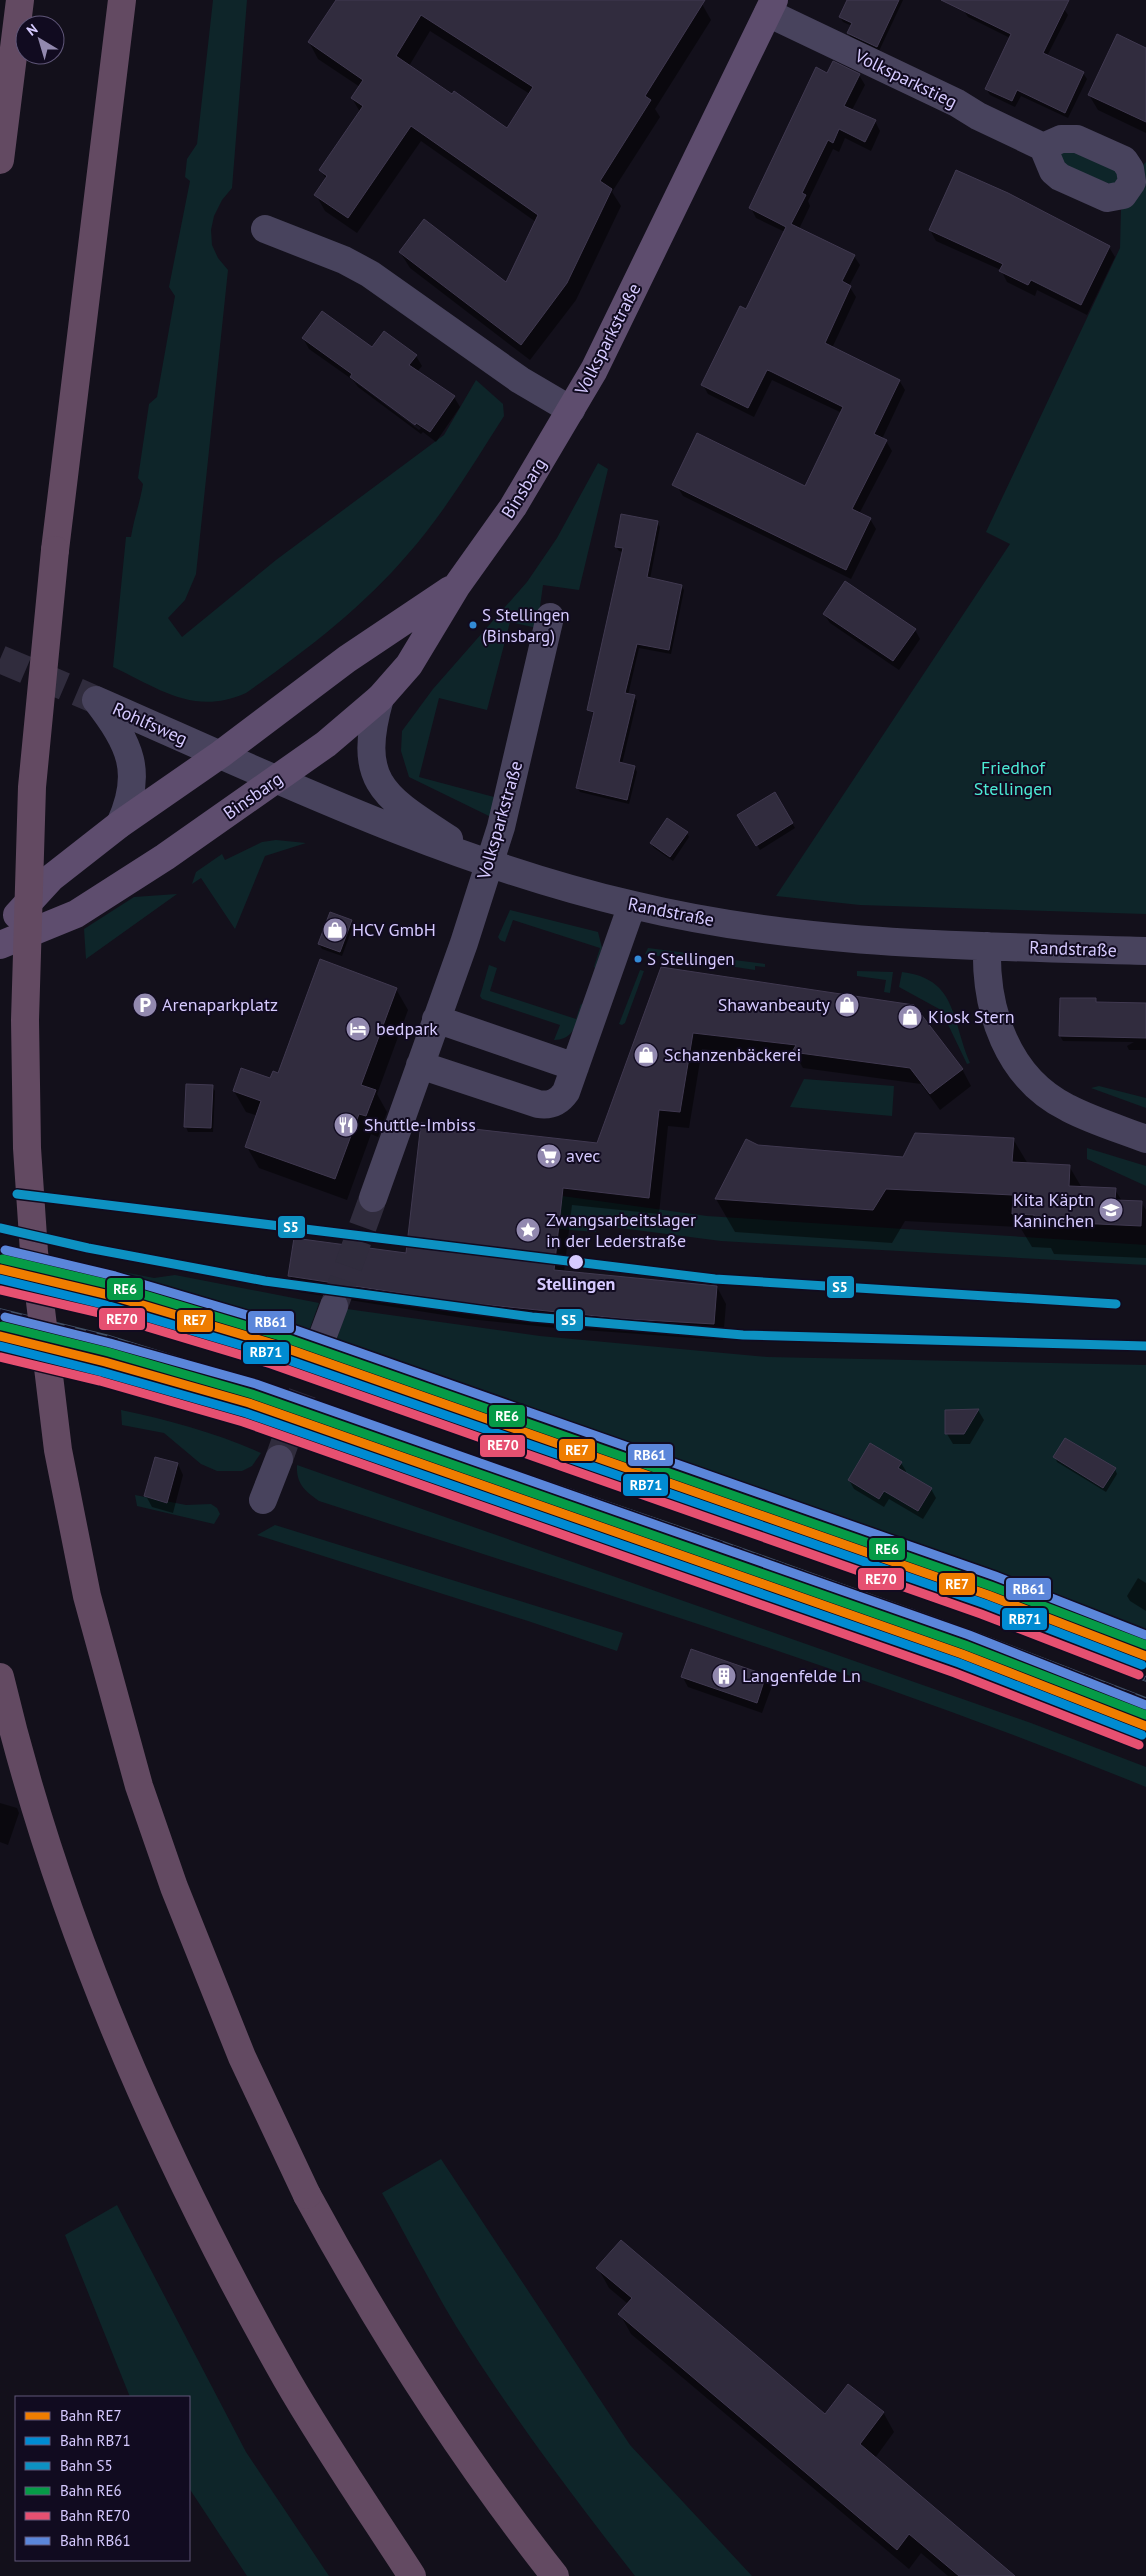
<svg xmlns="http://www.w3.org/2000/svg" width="1146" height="2576" font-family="'PT Sans',sans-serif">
<rect width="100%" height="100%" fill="#13101b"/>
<path fill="#0e2529" d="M213,0H247L232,188L222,200L214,216L211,230L212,245L218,258L228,270L196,574L185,600L168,618L182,637L276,560L444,435L476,380L503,404L504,416C474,463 445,512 408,554C362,608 304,652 246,693C194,716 160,689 113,667L126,537H131C134,518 140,503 143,484L138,478L149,404L157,397L175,296L169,287L190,181L185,177L187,159L197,144Z
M1071,148L1119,169L1117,187L1063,165L1060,154Z
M1146,162V914L860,905L776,896L1010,544L986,532L1120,248L1121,210L1132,202L1142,166Z
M598,463L608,469L579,590L543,585L537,628L510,622L487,710L439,698L419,777L494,797L491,817L409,777L401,751L402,731L433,689L527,582L557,538Z
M276,840L306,843L265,856L235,929L201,878L192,884L196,872L222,854L225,860L262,842Z
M177,894L86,959L84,929L134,897Z
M510,910L598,932L602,948L595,968L594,967L600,948L513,920L505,942L500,940L498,937Z
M648,948L702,955L701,962L645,954Z
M710,957L765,964V967L755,966V970L709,963Z
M489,965L497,968L490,991L576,1019L581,1004L584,1005C577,1021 575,1040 554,1040L560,1025L482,999L480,996Z
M640,970L644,971L625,1023L622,1025L619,1024Z
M857,971L893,972L890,993L884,992L886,980L857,976Z
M902,972C958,979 951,1020 970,1063L967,1064L941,1010L899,987Z
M804,1079L894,1086L892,1116L790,1107Z
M1099,1086L1146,1098V1108L1091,1088Z
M1087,1148L1146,1166V1186L1087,1159Z
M562,1196L707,1216L1146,1245V1265L721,1241L597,1225L596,1232L558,1229Z
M103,1268L154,1278L175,1275L319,1303L305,1342L105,1283Z
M347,1309L540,1336L768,1357L1146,1365V1631L587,1430L333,1350Z
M121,1410C169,1420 216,1433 261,1453L252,1466L242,1471H217L201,1464L164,1433L122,1425Z
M297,1465L1031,1723L1146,1767V1787C876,1677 596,1591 319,1501C305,1491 296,1484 297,1465Z
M135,1495L186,1505L211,1504L217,1508L220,1514L214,1524L137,1506Z
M275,1525L623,1633L617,1651L528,1621L257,1535Z
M441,2159L630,2445L752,2576H635C572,2496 510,2413 456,2326C430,2283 407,2237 382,2193Z
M117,2205L246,2452L329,2576H247L189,2488V2397H130L65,2235Z"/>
<path fill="#0007" fill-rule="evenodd" d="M338,0H695L702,4L711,20L655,109L660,117L612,192L621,206L576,300L530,360L410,268L400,252L506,284L536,222L421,141L357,233L325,211L316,195L326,179L321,170L360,112L352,98L360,87L318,59L309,42ZM430,31L530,94L508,129L409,66Z
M848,0H903L879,51L851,38L848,33L852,26L843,22L840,17Z
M970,0H1046L1064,9L1068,15L1047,56L1083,73L1087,79L1068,118L1021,96L1015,107L990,95L986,88L1010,38L968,17L964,11Z
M1146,49V133L1098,110L1089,95Z
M828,74L859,75L865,85L852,110L875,121L880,131L871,151L845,138L839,152L833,149L808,201L810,206L799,229L854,256L860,265L849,286L856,297L832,348L899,380L905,390L882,439L886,441L892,451L859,514L870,519L876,529L851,579L683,496L677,486L805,488L842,413L772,380L754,417L708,394L703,385L747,311L785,232L756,218L751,208Z
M930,230L1109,247L1115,257L1087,315L1037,290L1035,296L1007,282L1001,270L936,241Z
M303,338L416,356L422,366L417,372L454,397L460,407L436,442L423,432L421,434L358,387L353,380L309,349ZM355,379L421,428L419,430L355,382Z
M657,522L660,527L650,579L681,586L684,590L671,654L639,648L628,695L634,696L637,701L622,764L635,767L637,772L629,804L580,792L577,787L595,715L589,710L623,552L619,551L616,547Z
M824,614L915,630L920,639L899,670L830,623Z
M774,794L795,828L760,850L739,815Z
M687,833L689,837L673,861L654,848L651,843Z
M351,921L353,926L342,956L322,949L319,944Z
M662,968L962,1069L971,1086L940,1110L921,1084L803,1068L799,1061L702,1049L689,1128L668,1126L659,1214L572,1205L564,1272L717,1287L726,1304L723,1340L556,1328L469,1319L299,1292L289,1275L407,1254L598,1144Z
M396,989L408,1010L377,1094L387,1112L378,1137L371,1134L347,1200L259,1168L247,1147L258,1116L246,1112L234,1091L271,1080Z
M1095,1000L1097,1003L1146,1005V1050H1129L1127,1046L1134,1042L1063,1041L1060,1036Z
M212,1086L215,1091L213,1132H188L186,1127Z
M1013,1139L1028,1164L1069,1166L1082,1188L1115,1190L1122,1201L1141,1202L1146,1210V1258L1054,1254L1051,1248L1032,1247L1020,1227L905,1221L892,1243L735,1232L716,1199L757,1147L903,1158Z
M978,1410L984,1420L970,1444H953L947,1434Z
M1055,1457L1115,1469L1117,1474L1106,1492L1057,1462Z
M901,1463L906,1471L905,1474L931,1489L936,1498L923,1519L889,1499L884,1507L854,1489L849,1480Z
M178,1464L183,1475L173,1513L152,1507L146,1496Z
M1138,1578L1146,1583V1611L1130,1601L1127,1596Z
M682,1676H766L772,1686L762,1713L688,1687Z
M0,1803L17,1808L19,1813L8,1845L0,1842Z
M598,2268L825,2416L883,2412L894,2432L875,2458L1013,2576H948L921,2553L909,2569L631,2334L620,2314L628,2304L609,2288Z"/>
<path fill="#312c3e" stroke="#403950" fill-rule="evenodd" d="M336,0H705L645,96L651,100L600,181L612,189L567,283L521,345L399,252L424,219L506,282L538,215L411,126L348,218L314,195L327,176L319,170L363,106L351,98L363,80L308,42ZM421,15L533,87L507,128L454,91L452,94L396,56Z
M847,0H899L877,47L847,33L852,23L839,17Z
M941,0H1069L1043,53L1084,72L1065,113L1017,90L1012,101L985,89L1011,34Z
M1117,34L1146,48V122L1088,95Z
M833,61L860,74L844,106L876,120L865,142L839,129L833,143L828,140L802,193L806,195L791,224L855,255L842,281L851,286L825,343L900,380L874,434L887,440L852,509L871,518L846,570L672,485L697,433L805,486L843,407L770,371L767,370L748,408L701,385L740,306L746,309L786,227L749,208L816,67L827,73Z
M956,170L1008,193L1110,246L1081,305L1031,280L1028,285L999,271L1003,264L929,230Z
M322,311L372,347L384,331L417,355L409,365L455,396L430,432L416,423L415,425L350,377L352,374L302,338Z
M621,514L658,521L647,577L682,585L669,650L637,644L625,693L635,695L619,762L635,766L627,800L576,788L594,712L587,710L623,548L615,547Z
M845,581L916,629L893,661L823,614Z
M775,792L793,823L756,846L737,815Z
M667,818L688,832L670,857L650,843Z
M330,912L352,920L340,952L318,944Z
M320,959L397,988L361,1085L376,1090L366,1116L359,1114L335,1179L245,1147L261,1101L233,1091L241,1068L270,1078L273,1071L278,1073Z
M661,967L914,1005L963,1069L930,1094L910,1068L792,1052L796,1045L693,1033L680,1112L659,1110L649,1198L563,1188L554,1270L717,1286L714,1324L626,1319L459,1302L288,1276L294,1238L406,1253L421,1123L597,1143Z
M1060,998H1096V1002L1146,1003V1038L1059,1036Z
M186,1084L213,1085L211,1128L184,1127Z
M915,1133L1014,1138L1012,1162L1070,1165L1069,1186L1116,1188L1115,1200L1142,1201L1141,1226L1034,1221V1215L1012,1214L1013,1195L886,1189L873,1210L715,1199L746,1139L758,1145L903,1157Z
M979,1409L964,1434H945V1410Z
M1065,1438L1116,1468L1103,1488L1053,1457Z
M870,1443L902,1462L898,1468L932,1488L918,1511L884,1491L879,1499L848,1480Z
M155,1457L178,1463L167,1503L144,1496Z
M691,1649L766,1675L757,1703L681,1677Z
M621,2240L825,2414L848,2384L884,2412L860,2444L1015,2576H959L909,2534L897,2550L618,2314L632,2298L596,2268Z"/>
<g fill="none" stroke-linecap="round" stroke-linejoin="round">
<path stroke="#302c3d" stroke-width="28" stroke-dasharray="28 14" stroke-linecap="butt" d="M0,659L96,700
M334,1306L373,1198
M279,1459L319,1346"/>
<path stroke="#48435d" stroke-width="28" d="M768,13L957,103L978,116L1043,147L1053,171L1060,177L1107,198L1123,195L1132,182L1130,169L1124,160L1077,139H1061L1043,147
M265,229L344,260L370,274L520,380L571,410
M380,698C356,782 383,796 449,839
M96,700C272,777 445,861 633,905C802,946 973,946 1146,951
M97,701C130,744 144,772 120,824
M987,946C985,1010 1007,1078 1068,1108C1093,1121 1120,1129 1146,1139
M436,1019L575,1067
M420,1065L538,1104C550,1106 559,1102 566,1092L632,905
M373,1198L464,943L501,827L550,617
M319,1346L334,1306
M263,1500L279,1459"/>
<path stroke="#5e4d6e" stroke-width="28" d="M17,915L51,878L120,824L221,754L347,659L450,590
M0,945L76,914L165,857L326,744L380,698L409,665L456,587L513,507L594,370L774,0"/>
<path stroke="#634a62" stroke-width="28" d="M0,160L20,0
M55,550L122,0
M0,1677C58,1923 162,2159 286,2378C325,2446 370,2511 412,2576
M307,2195C379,2328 461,2457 555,2576"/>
<defs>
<path id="rail" d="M0,1290L103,1314L270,1364L979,1615L1146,1679
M0,1311L106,1337L255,1383L721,1543L972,1633L1146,1700"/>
</defs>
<use href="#rail" stroke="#415167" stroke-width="5.5"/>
<use href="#rail" stroke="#110b20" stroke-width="4" stroke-dasharray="11" stroke-linecap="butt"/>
<path stroke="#634a62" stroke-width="28" d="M55,550L32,787L25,1020L27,1148L34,1252L58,1450L87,1596L139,1786L174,1887L242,2057L307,2195"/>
<defs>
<path id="rail-1" d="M0,1269L109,1295L277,1345L988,1595L1146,1656
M0,1336L105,1362L249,1403L962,1654L1146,1726"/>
<path id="rail-2" d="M0,1279L106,1305L274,1355L985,1604L1142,1665
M0,1346L102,1372L246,1413L959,1663L1142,1735"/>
<path id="rail-3" d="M17,1194L715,1279L1116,1304
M0,1228L88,1248L265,1281L532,1317L743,1335L1146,1346"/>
<path id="rail-4" d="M2,1259L112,1285L280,1336L991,1586L1146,1645
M2,1326L108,1352L252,1394L965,1645L1146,1715"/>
<path id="rail-5" d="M0,1290L104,1314L271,1364L981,1614L1139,1675
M0,1357L100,1381L243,1422L955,1673L1139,1745"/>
<path id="rail-6" d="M5,1250L115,1276L284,1326L995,1576L1146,1635
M5,1317L110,1343L256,1384L969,1635L1146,1705"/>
</defs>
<use href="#rail-1" stroke="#110b20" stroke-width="12"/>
<use href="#rail-2" stroke="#110b20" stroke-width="12"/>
<use href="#rail-3" stroke="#110b20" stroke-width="12"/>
<use href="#rail-4" stroke="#110b20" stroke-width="12"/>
<use href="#rail-5" stroke="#110b20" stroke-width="12"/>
<use href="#rail-6" stroke="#110b20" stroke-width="12"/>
<use href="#rail-1" stroke="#ef7d00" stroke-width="9"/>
<use href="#rail-2" stroke="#008bd2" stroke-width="9"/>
<use href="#rail-3" stroke="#0d91c2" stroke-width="9"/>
<use href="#rail-4" stroke="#069b47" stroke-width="9"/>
<use href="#rail-5" stroke="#e65071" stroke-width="9"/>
<use href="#rail-6" stroke="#5b86da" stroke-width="9"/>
</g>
<defs>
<symbol id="shop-disc" viewBox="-11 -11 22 22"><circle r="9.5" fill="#9289af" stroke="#110b20"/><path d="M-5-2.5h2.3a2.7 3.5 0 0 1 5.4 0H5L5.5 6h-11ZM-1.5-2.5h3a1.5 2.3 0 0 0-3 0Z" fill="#fff"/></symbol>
<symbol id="parking-disc" viewBox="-11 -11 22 22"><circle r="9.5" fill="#9289af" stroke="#110b20"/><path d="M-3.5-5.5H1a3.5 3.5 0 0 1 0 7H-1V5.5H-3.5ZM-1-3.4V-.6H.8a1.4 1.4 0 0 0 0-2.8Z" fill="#fff"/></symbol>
<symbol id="hotel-disc" viewBox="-11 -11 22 22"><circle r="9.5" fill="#9289af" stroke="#110b20"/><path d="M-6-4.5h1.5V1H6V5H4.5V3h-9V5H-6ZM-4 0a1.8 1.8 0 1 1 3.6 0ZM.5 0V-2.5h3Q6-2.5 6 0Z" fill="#fff"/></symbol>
<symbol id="restaurant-disc" viewBox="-11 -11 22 22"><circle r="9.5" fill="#9289af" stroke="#110b20"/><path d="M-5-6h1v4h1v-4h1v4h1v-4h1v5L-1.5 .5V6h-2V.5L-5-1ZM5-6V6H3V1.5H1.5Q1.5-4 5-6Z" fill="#fff"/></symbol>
<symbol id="supermarket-disc" viewBox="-11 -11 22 22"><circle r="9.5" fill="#9289af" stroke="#110b20"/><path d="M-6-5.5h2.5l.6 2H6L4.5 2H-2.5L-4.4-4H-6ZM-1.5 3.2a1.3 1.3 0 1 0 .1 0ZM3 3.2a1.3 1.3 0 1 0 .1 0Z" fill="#fff"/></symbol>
<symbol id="school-disc" viewBox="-11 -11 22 22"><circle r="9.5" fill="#9289af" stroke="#110b20"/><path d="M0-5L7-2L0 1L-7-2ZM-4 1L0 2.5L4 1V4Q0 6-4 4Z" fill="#fff"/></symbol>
<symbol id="sight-disc" viewBox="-11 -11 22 22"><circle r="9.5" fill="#9289af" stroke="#110b20"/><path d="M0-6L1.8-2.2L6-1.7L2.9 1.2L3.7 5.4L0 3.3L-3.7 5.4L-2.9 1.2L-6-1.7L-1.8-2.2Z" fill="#fff"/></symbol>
<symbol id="building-disc" viewBox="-11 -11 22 22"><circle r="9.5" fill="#9289af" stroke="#110b20"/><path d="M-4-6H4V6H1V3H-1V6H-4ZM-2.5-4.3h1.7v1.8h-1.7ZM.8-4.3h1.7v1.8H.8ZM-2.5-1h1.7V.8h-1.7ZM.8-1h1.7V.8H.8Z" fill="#fff"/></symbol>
</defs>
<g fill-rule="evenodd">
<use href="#shop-disc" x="321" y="916" width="28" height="28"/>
<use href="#parking-disc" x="131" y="991" width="28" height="28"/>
<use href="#shop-disc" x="833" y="991" width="28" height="28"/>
<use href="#shop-disc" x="896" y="1003" width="28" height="28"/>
<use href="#hotel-disc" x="344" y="1015" width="28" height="28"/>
<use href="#shop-disc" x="632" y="1041" width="28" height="28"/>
<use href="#restaurant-disc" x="332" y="1111" width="28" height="28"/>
<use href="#supermarket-disc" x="535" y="1142" width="28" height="28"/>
<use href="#school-disc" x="1097" y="1196" width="28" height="28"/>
<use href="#sight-disc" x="514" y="1216" width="28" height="28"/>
<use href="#building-disc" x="710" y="1662" width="28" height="28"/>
</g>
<g fill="#338bd7" stroke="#110b20" stroke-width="2">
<circle cx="473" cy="625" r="4.5"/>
<circle cx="638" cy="959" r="4.5"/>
</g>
<circle fill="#d6caff" stroke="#110b20" stroke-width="2" cx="576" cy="1262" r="8"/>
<g text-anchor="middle" stroke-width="4" stroke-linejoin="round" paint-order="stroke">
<g font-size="17" fill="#d6caff" stroke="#110b20" text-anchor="start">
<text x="482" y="621">S Stellingen<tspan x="482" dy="21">(Binsbarg)</tspan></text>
<text x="647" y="965">S Stellingen</text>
</g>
<g font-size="18" fill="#d6caff" stroke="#110b20">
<text transform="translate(906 79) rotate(26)" y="6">Volksparkstieg</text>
<text transform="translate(608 339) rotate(-63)" y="6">Volksparkstraße</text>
<text transform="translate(524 488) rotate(-58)" y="6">Binsbarg</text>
<text transform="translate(150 724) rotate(24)" y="6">Rohlfsweg</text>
<text transform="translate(253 796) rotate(-35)" y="6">Binsbarg</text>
<text transform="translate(500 820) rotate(-74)" y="6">Volksparkstraße</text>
<text transform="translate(671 912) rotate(11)" y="6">Randstraße</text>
<text transform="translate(1073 949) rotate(2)" y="6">Randstraße</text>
</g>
<g font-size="18" fill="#4ce9d4" stroke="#110b20">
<text x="1013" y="774">Friedhof<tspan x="1013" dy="21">Stellingen</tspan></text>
</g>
<g font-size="18" fill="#d6caff" stroke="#110b20" text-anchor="start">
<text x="352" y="936">HCV GmbH</text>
<text x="162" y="1011">Arenaparkplatz</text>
<text x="830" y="1011" text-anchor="end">Shawanbeauty</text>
<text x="928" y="1023">Kiosk Stern</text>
<text x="376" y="1035">bedpark</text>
<text x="664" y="1061">Schanzenbäckerei</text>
<text x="364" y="1131">Shuttle-Imbiss</text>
<text x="566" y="1162">avec</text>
<text x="1094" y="1206" text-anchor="end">Kita Käptn<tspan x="1094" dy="21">Kaninchen</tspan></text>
<text x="546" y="1226">Zwangsarbeitslager<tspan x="546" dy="21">in der Lederstraße</tspan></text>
<text x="742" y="1682">Langenfelde Ln</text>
</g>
<g font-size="18" font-weight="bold" fill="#d6caff" stroke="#110b20">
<text x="576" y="1290">Stellingen</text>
</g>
</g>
<g stroke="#110b20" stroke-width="2">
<rect x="277" y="1215" width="29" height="24" rx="5" fill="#0d91c2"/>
<rect x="826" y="1275" width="29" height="24" rx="5" fill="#0d91c2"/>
<rect x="106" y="1277" width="38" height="24" rx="5" fill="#069b47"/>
<rect x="98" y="1307" width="48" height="24" rx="5" fill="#e65071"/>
<rect x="555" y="1308" width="29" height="24" rx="5" fill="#0d91c2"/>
<rect x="176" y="1309" width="38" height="24" rx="5" fill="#ef7d00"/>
<rect x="247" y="1310" width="48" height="24" rx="5" fill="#5b86da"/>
<rect x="242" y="1341" width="48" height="24" rx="5" fill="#008bd2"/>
<rect x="488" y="1404" width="38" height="24" rx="5" fill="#069b47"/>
<rect x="479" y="1434" width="47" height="24" rx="5" fill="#e65071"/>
<rect x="558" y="1438" width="38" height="24" rx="5" fill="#ef7d00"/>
<rect x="627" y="1443" width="47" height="24" rx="5" fill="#5b86da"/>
<rect x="622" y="1473" width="47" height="24" rx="5" fill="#008bd2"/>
<rect x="868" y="1537" width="38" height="24" rx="5" fill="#069b47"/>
<rect x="857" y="1567" width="48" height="24" rx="5" fill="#e65071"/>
<rect x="938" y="1572" width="38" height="24" rx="5" fill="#ef7d00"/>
<rect x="1005" y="1577" width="47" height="24" rx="5" fill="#5b86da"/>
<rect x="1001" y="1607" width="47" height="24" rx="5" fill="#008bd2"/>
</g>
<g font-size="14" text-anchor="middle" font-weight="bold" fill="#fff">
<text x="291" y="1232">S5</text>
<text x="840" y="1292">S5</text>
<text x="125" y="1294">RE6</text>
<text x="122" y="1324">RE70</text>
<text x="569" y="1325">S5</text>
<text x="195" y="1325">RE7</text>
<text x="271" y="1327">RB61</text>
<text x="266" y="1357">RB71</text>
<text x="507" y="1421">RE6</text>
<text x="503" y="1450">RE70</text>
<text x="577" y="1455">RE7</text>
<text x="650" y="1460">RB61</text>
<text x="646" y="1490">RB71</text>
<text x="887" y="1554">RE6</text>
<text x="881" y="1584">RE70</text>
<text x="957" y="1589">RE7</text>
<text x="1029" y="1594">RB61</text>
<text x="1025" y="1624">RB71</text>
</g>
<rect x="15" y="2396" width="175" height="165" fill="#110b20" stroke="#605779"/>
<rect x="25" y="2412" width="25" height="8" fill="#ef7d00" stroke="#605779"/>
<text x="60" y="2421" font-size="15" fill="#d6caff">Bahn RE7</text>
<rect x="25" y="2437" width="25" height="8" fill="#008bd2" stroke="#605779"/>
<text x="60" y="2446" font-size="15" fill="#d6caff">Bahn RB71</text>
<rect x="25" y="2462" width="25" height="8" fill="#0d91c2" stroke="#605779"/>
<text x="60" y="2471" font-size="15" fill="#d6caff">Bahn S5</text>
<rect x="25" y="2487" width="25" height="8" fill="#069b47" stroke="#605779"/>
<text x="60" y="2496" font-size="15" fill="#d6caff">Bahn RE6</text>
<rect x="25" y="2512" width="25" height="8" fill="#e65071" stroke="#605779"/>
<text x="60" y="2521" font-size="15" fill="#d6caff">Bahn RE70</text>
<rect x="25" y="2537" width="25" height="8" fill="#5b86da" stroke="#605779"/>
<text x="60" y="2546" font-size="15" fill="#d6caff">Bahn RB61</text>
<g transform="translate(40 40) rotate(322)"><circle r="24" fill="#110b20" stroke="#605779"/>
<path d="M0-4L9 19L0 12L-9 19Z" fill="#9289af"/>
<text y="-8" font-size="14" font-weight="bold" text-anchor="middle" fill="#d6caff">N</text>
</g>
</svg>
